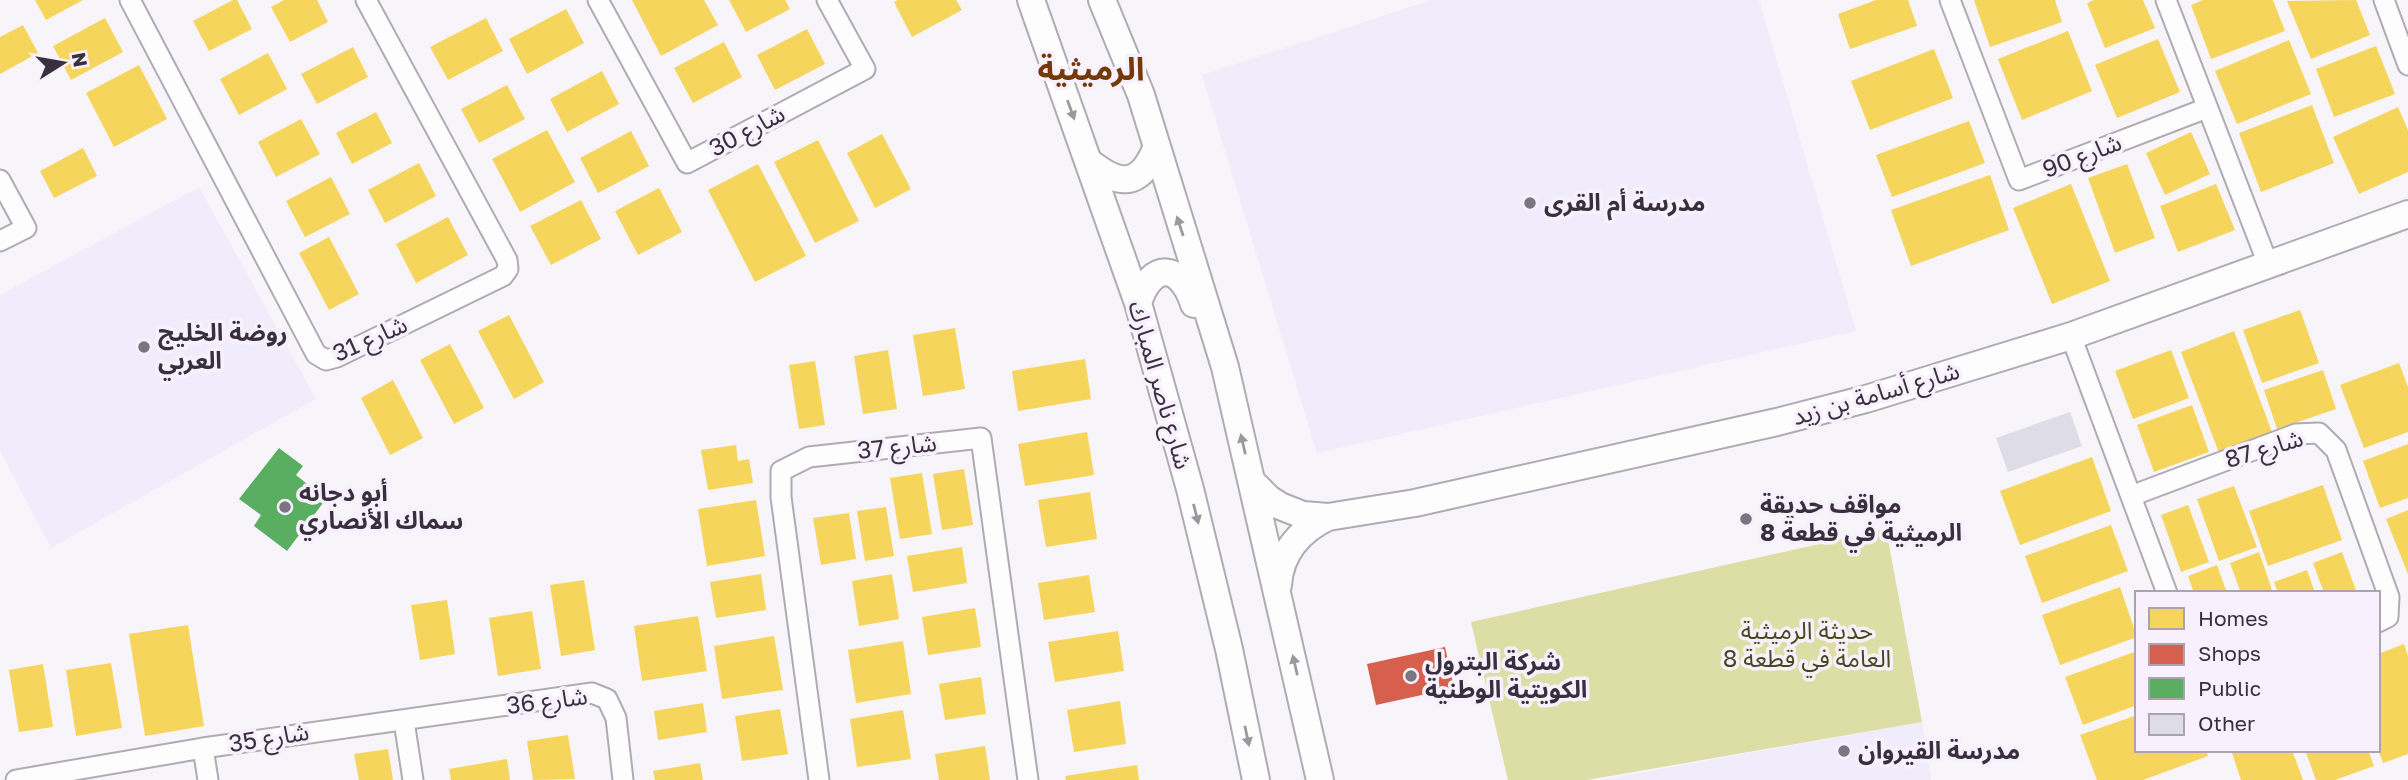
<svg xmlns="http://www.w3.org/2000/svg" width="2408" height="780" font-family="'Golos Text','Noto Sans Arabic',sans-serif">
<rect width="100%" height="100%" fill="#f7f4fa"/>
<path fill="#f1ecfb" d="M1431,0H1759L1856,331L1317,453L1202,75Z
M199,187L316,399L51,548L0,451V295Z
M1922,722L1931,780H1600Z"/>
<path fill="#dddda6" d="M1886,529L1922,722L1587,780H1508L1471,622Z"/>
<path fill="#f6d55c" d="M35,0H83L46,20Z
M233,0H237L252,29L209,51L193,21Z
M284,0H317L328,22L290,42L271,7Z
M632,0H704L718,25L661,56Z
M729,0H785L790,9L746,32Z
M898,0H956L962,10L912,37L894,2Z
M1876,0H1908L1917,26L1850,49L1838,14Z
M1974,0H2055L2062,22L1990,47Z
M2094,0H2143L2155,28L2105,48L2087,3Z
M2203,0H2273L2285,31L2211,59L2191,5Z
M2356,0L2370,35L2311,59L2287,1Z
M566,9L584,43L527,74L509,39Z
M105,18L123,52L71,80L53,46Z
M486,18L503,51L448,80L430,47Z
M23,25L38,53L0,74V37Z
M807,29L825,64L775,90L757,55Z
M2068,31L2092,91L2022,120L1998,59Z
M2158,39L2180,92L2117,118L2095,65Z
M2289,40L2311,94L2237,124L2215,71Z
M724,42L742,77L693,103L674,68Z
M2376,46L2395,94L2334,117L2316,69Z
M353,47L368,77L317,104L301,74Z
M1934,49L1953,98L1870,130L1851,81Z
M268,53L287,89L239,115L220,79Z
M139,65L167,119L114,147L86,93Z
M602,71L619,104L567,132L550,99Z
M507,85L525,119L479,143L461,109Z
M2312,105L2334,163L2261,192L2239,133Z
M2398,107L2408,130V172L2359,194L2333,137Z
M376,112L392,143L352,164L336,133Z
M301,119L320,154L276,177L258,142Z
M1969,121L1985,163L1892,197L1876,155Z
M547,130L575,182L520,212L492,159Z
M631,131L649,166L598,193L580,158Z
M2191,132L2210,174L2165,195L2146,153Z
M882,134L911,189L875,208L847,153Z
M818,140L859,221L815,243L774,162Z
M83,148L97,176L54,198L40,171Z
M419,163L436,196L385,223L368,190Z
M758,164L806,256L755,282L708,190Z
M2127,164L2155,238L2115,253L2088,178Z
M1990,175L2009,230L1911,266L1891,210Z
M331,177L350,214L305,237L286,201Z
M2071,184L2110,281L2052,304L2013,208Z
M2216,184L2235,230L2178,252L2160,206Z
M659,188L682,232L638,255L615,211Z
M581,200L601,239L551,265L530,226Z
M448,217L468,255L416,283L396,244Z
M329,237L359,294L329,310L299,253Z
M2300,310L2319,363L2262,383L2243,330Z
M509,315L544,382L514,399L478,331Z
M955,328L965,389L923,396L913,335Z
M2234,331L2272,432L2219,453L2181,352Z
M450,344L484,408L454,424L420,360Z
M888,350L897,409L863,414L854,356Z
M2171,350L2189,398L2133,419L2115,371Z
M1085,359L1091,399L1018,411L1012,371Z
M815,361L825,425L799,429L789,365Z
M2399,363L2408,387V432L2364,448L2340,385Z
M2323,370L2336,409L2277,429L2264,390Z
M393,380L423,438L390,455L361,398Z
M2192,405L2209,452L2154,472L2137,425Z
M1087,432L1094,475L1025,486L1018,444Z
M2408,444V498L2380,508L2363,461Z
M736,445L738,461L749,459L753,483L708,490L701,450Z
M2092,457L2111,511L2020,545L2000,491Z
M964,469L973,525L942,530L933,474Z
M922,473L932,534L900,539L890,478Z
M2323,485L2342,540L2268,566L2249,511Z
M2234,486L2257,547L2219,561L2197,499Z
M1090,492L1097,539L1046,547L1038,500Z
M756,500L765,556L707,566L698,509Z
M2188,505L2209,562L2181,572L2161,515Z
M886,507L894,556L865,561L857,511Z
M2408,510V574L2386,519Z
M849,513L856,559L821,565L813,518Z
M2111,525L2128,571L2042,603L2025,556Z
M962,547L967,583L913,592L907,556Z
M2259,552L2273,593H2241L2230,563Z
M2342,552L2357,593H2324L2313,563Z
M2217,565L2227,593H2194L2188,576Z
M2307,570L2315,593H2278L2274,582Z
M761,574L766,610L716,618L710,582Z
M892,574L899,619L859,626L852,581Z
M1089,575L1095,612L1044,620L1038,583Z
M584,580L595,650L561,656L550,585Z
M2120,587L2137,637L2060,665L2042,615Z
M447,600L455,654L420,660L411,605Z
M975,608L981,647L928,655L922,617Z
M532,611L541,669L498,676L489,618Z
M698,616L707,671L642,681L634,626Z
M188,625L204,726L145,736L129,634Z
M1118,631L1124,671L1055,682L1048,642Z
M774,636L783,690L722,699L714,646Z
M903,641L911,694L856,703L848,650Z
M2404,644L2408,656V754L2383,763L2378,750V654Z
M2137,651V705L2083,725L2065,677Z
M111,663L122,728L76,736L66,670Z
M43,664L53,727L19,732L9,670Z
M981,677L986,714L945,720L939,684Z
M1120,701L1126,744L1074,752L1067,710Z
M703,703L707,732L658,740L654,711Z
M780,709L788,754L742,761L735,716Z
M903,710L911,759L857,767L850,719Z
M2137,715V750H2206L2208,756L2143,780H2097L2080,735Z
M568,735L575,779L533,780L527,741Z
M985,746L990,780H939L935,754Z
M388,749L393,780H359L354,754Z
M2231,750H2292L2303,780H2241Z
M2305,750H2368L2374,766L2335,780H2316Z
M507,759L510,780H451L449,769Z
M700,763L703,780H655L653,771Z
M1137,765L1139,780H1066L1065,776Z"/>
<path fill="#d6604d" d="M1445,647L1454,688L1376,705L1367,664Z"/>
<path fill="#5aae61" d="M279,448L303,466L296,475L326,499L287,551L254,526L261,515L239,499Z"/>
<path fill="#dedde7" d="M2070,412L2082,446L2008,472L1996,438Z"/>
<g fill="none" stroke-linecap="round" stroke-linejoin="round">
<defs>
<path id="street" d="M130,0L316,354L326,360L337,357L503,276L508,269L507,260L366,0
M598,0L687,163L865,69L827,0
M1950,0L2019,180L2207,108
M2166,0L2268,264
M2384,0L2408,65
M0,180L26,228L0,241
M2071,336L2167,593
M2131,496L2296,434L2319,433L2336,450L2389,597L2388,617L2378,622
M404,721L413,780
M203,748L208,780
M16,780L203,748L592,693L607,699L616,718L623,780
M819,780L781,497V471L809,457L981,438L1028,780"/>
<path id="secondary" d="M1031,0L1138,303L1190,489L1229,649L1256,780
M1102,0L1141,95L1225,367L1320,780
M1089,162C1120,186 1139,188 1156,149
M1138,303C1151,261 1181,263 1194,304
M1252,482L1269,499L1280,506L1303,515L1328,517L1415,503L1777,422L1866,399L2071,336L2408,214
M1278,585C1280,553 1300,530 1328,517"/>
</defs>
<use href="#street" stroke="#afabb2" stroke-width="23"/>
<use href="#secondary" stroke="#afabb2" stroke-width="30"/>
<use href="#street" stroke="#fefdfe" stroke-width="19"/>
<use href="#secondary" stroke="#fefdfe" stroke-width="26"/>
</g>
<defs><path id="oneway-solid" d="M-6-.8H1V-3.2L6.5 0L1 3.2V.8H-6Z" transform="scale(1.75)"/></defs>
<g fill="#9b979e">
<use href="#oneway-solid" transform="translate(1071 110) rotate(70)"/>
<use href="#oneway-solid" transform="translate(1180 226) rotate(-108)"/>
<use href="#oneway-solid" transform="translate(1243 444) rotate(-103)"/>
<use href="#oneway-solid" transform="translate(1196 514) rotate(76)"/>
<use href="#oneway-solid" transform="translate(1295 665) rotate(-103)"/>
<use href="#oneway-solid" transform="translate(1247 736) rotate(78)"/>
</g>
<g fill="#7b757f" stroke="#f8f1fd" stroke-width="2.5">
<circle cx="1530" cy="203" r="7"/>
<circle cx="144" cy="347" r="7"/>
<circle cx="285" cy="507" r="7"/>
<circle cx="1746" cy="519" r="7"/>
<circle cx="1411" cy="676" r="7"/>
<circle cx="1844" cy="751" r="7"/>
</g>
<g text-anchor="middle" stroke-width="7" stroke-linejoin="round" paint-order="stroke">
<g font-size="24" fill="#38313d" stroke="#f8f1fd">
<text transform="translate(747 131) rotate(-28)" y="8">شارع 30</text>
<text transform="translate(2082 156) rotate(-21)" y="8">شارع 90</text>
<text transform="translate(370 339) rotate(-24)" y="8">شارع 31</text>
<text transform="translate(1160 385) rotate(74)" y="8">شارع ناصر المبارك</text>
<text transform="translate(1876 394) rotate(-16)" y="8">شارع أسامة بن زيد</text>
<text transform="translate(897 447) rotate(-6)" y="8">شارع 37</text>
<text transform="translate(2264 449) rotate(-17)" y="8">شارع 87</text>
<text transform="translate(547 701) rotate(-7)" y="8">شارع 36</text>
<text transform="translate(269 738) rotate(-9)" y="8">شارع 35</text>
</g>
<g font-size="24" font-weight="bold" fill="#38313d" stroke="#f8f1fd" text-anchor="start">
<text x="1544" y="211">مدرسة أم القرى</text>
<text x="158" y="341">روضة الخليج<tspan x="158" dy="28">العربي</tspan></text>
<text x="299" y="501">أبو دجانه<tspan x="299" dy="28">سماك الأنصاري</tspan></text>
<text x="1760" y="513">مواقف حديقة<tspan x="1760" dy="28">الرميثية في قطعة 8</tspan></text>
<text x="1425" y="670">شركة البترول<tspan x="1425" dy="28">الكويتية الوطنية</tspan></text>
<text x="1858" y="759">مدرسة القيروان</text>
</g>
<g font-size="24" fill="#47481c" stroke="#f8f1fd">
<text x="1807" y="639">حديثة الرميثية<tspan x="1807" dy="28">العامة في قطعة 8</tspan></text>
</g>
<g font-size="32" font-weight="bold" fill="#743907" stroke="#f8f1fd">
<text x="1091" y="80">الرميثية</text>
</g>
</g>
<rect x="2135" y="591" width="245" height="161" fill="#f8f1fd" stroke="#aba4b0" stroke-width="2"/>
<rect x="2149" y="608" width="35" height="21" fill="#f6d55c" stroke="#aba4b0" stroke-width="2"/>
<text x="2198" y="626" font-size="21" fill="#38313d">Homes</text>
<rect x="2149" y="644" width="35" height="21" fill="#d6604d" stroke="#aba4b0" stroke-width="2"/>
<text x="2198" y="661" font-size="21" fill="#38313d">Shops</text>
<rect x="2149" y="678" width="35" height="21" fill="#5aae61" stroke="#aba4b0" stroke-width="2"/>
<text x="2198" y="696" font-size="21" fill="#38313d">Public</text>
<rect x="2149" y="714" width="35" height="21" fill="#dedde7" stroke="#aba4b0" stroke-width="2"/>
<text x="2198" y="731" font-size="21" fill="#38313d">Other</text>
<g transform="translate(63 63) rotate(79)" stroke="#f8f1fd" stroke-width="5" paint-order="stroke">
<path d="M0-5L12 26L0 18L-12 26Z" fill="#38313d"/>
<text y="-10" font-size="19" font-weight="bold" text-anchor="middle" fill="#38313d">N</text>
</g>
</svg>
